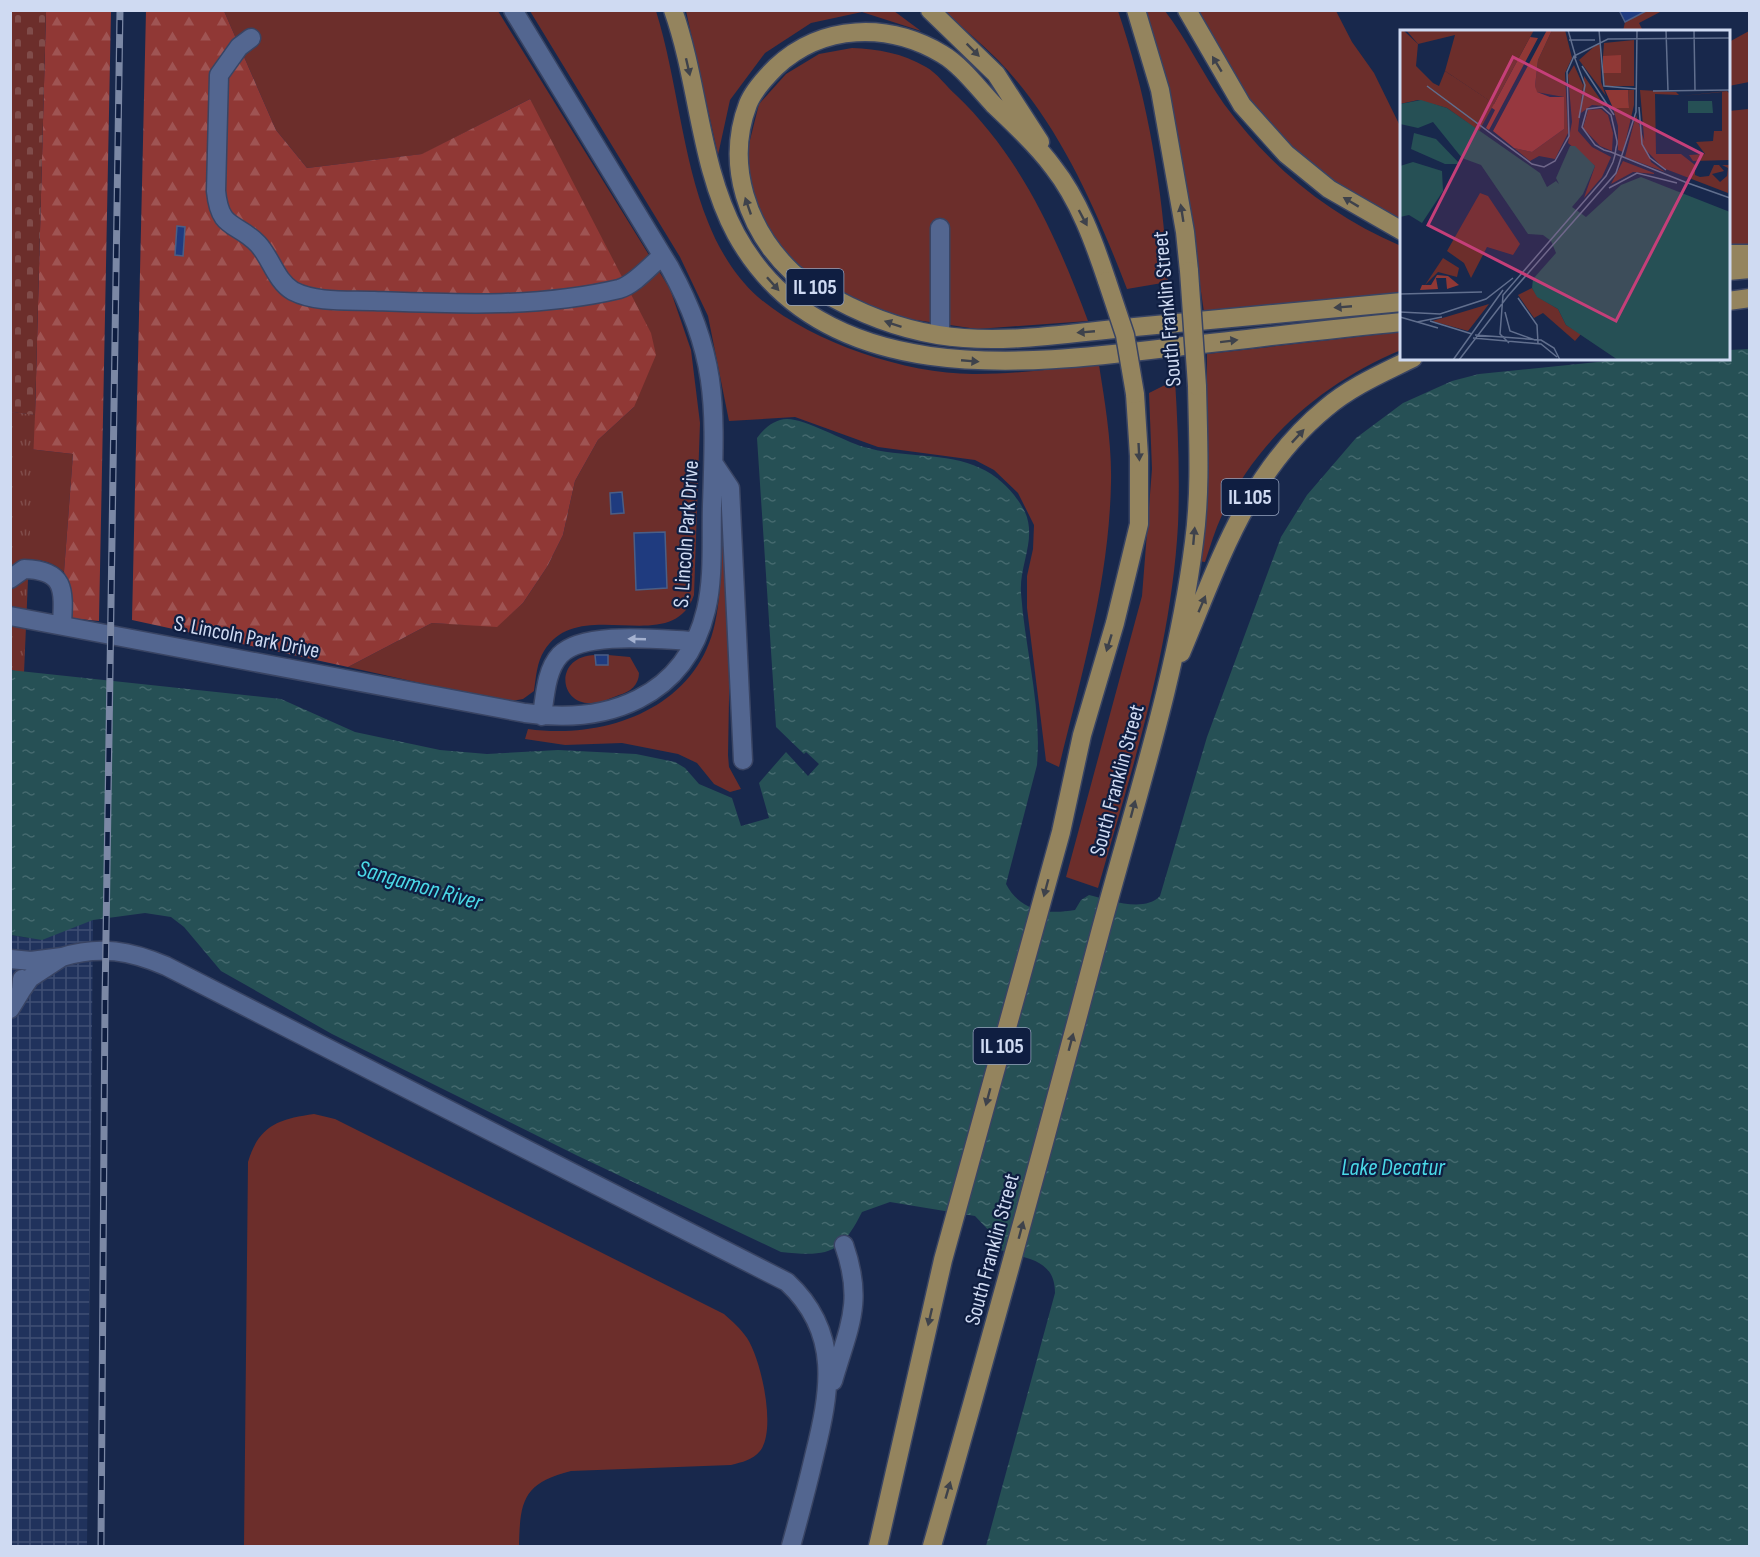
<svg xmlns="http://www.w3.org/2000/svg" width="1760" height="1557" font-family="'Sofia Sans Condensed',sans-serif">
<defs>
<pattern id="industrial-grid" width="8" height="8" patternUnits="userSpaceOnUse" patternTransform="scale(1.5)"><rect width="8" height="8" fill="#20325c"/><path d="M0 4h8M4 0v8" fill="none" stroke="#3f4f74"/></pattern>
<pattern id="forest-firs" width="22" height="20" patternUnits="userSpaceOnUse" patternTransform="scale(1.5)"><rect width="22" height="20" fill="#903835"/><path d="M5 1l3.5 6h-7zM16 11l3.5 6h-7z" fill="#9f5453"/></pattern>
<pattern id="cemetery-stones" width="16" height="16" patternUnits="userSpaceOnUse" patternTransform="scale(1.5)"><rect width="16" height="16" fill="#6c2e2b"/><path d="M2 7V4a2 2 0 0 1 4 0v3zM10 15v-3a2 2 0 0 1 4 0v3z" fill="#804c4a"/></pattern>
<pattern id="park-tufts" width="24" height="20" patternUnits="userSpaceOnUse" patternTransform="scale(1.5)"><rect width="24" height="20" fill="#6c2e2b"/><path d="M3 7l-1-3M5 7V3M7 7l1-3M15 17l-1-3M17 17v-4M19 17l1-3" fill="none" stroke="#804c4a"/></pattern>
<pattern id="water-ripples" width="26" height="14" patternUnits="userSpaceOnUse" patternTransform="scale(1.5)"><rect width="26" height="14" fill="#265055"/><path d="M2 4q2-2 4 0t4 0M15 11q2-2 4 0t4 0" fill="none" stroke="#44696e"/></pattern>
</defs>
<rect width="100%" height="100%" fill="#18284c"/>
<path fill="url(#industrial-grid)" d="M93,920L87,1546H11L10,935L28,938Z"/>
<path fill="#6c2e2b" d="M1648,10L1662,11L1639,23L1643,31H1623L1625,22Z
M224,11H498L670,289L691,350L700,423L694,595C672,659 579,593 544,651C537,662 536,677 534,691L523,699L506,702L348,667L432,623L497,626L523,603L547,567L563,535L575,481L598,440L634,407L530,99L423,154L307,168L276,130Z
M530,11H656C677,78 682,158 708,222C718,248 736,278 758,297C810,342 907,375 976,374C1017,374 1058,368 1099,365C1105,403 1112,444 1111,483C1109,581 1082,673 1059,767L1046,761L1027,608V576L1033,549L1034,525L1018,493L994,470L975,460L878,447L795,417L729,421L708,316L680,257Z
M686,11H894L921,31L862,12L811,23L765,53L730,100L718,155Z
M944,11H1118C1148,99 1163,189 1168,282L1127,289C1096,209 1059,123 998,60C981,43 962,27 944,11Z
M1145,11H1165C1187,40 1203,74 1224,104C1271,168 1329,215 1401,246V294L1204,312C1189,210 1175,109 1145,11Z
M1195,11H1336L1352,42L1374,73L1401,128V221C1378,207 1352,195 1329,180C1268,139 1231,72 1195,11Z
M1749,31V82L1729,86V42Z
M852,48C878,49 902,53 926,67C937,73 946,86 956,95C1021,157 1057,238 1088,321L977,329L909,319L843,296L787,259L754,207L746,156L759,104L786,74L819,54Z
M1749,109V245L1728,247V111Z
M1401,332V350C1324,382 1258,438 1222,515C1215,530 1210,547 1205,562L1198,561L1206,446L1207,354Z
M1175,380C1178,428 1180,477 1178,525C1171,650 1132,769 1098,888L1066,877L1142,596L1152,469L1149,393Z
M11,447L73,454L64,572C51,561 40,559 24,560Z
M721,495L731,590L728,755L729,767L741,789L730,792L714,784L697,763L678,754L622,743L565,745L525,739L528,729C606,740 697,708 715,623C724,582 719,536 721,495Z
M595,655L596,665H608V655L630,657L639,673C639,685 630,692 619,695C611,698 601,703 592,703C558,705 554,656 595,655Z
M314,1114L335,1119L724,1314C732,1321 741,1329 747,1338C761,1359 777,1430 760,1451C753,1460 742,1462 731,1465L571,1471C523,1483 520,1501 519,1546H244L248,1162C259,1125 279,1119 314,1114Z"/>
<path fill="url(#forest-firs)" d="M46,11H111L99,621L69,618L70,592L64,572L73,454L11,447V412L35,415Z
M146,11H224L276,130L307,168L422,154L530,99L651,333L656,355L634,407L598,440L575,481L563,535L547,567L523,603L497,627L432,623L348,667L132,620Z"/>
<path fill="url(#cemetery-stones)" d="M11,11H46L35,415L11,412Z"/>
<path fill="url(#park-tufts)" d="M10,412L35,415L24,673L11,670Z"/>
<path fill="url(#water-ripples)" d="M1749,349V1546H986L1055,1293C1055,1259 1027,1259 1000,1250L996,1246L995,1237L975,1216L890,1202L862,1212C841,1254 828,1257 781,1252L578,1156L332,1034L221,971L184,927L171,917L145,913L93,920L42,940L11,935L10,670L281,699L355,732L440,750L487,754L558,750L636,754L675,762L685,768L699,784L732,798L741,826L769,818L759,783L786,752L808,776L819,764L806,752L804,754L776,727L757,438C764,428 775,419 787,419C806,419 843,441 864,447C900,458 948,452 980,468C1000,477 1015,493 1025,512C1037,539 1019,565 1021,593C1025,650 1042,706 1037,765L1006,884C1020,911 1047,915 1075,910L1081,900L1089,895C1109,900 1144,913 1160,896L1207,737L1281,537L1307,495L1356,438L1403,403L1452,381L1479,374L1627,359L1728,358L1729,350Z"/>
<path fill="#1f3b7f" stroke="#4b5e86" stroke-width="1.5" d="M1619,10H1648L1625,22Z
M177,226L185,227L183,256L175,255Z
M622,492L624,513L611,514L610,493Z
M665,532L667,588L636,590L634,533Z
M595,655H608V665H596Z"/>
<g fill="none" stroke-linecap="round" stroke-linejoin="round">
<defs>
<path id="minor" d="M251,38L239,47L219,75L216,191C220,231 236,221 258,244C271,258 276,281 293,291C316,303 349,300 374,301C455,304 539,308 619,289C634,285 650,266 662,256
M940,335V228
M714,464L730,488L743,760
M10,579L24,569C65,570 64,589 62,624
M10,616L525,713C607,725 685,698 706,610C714,577 711,540 712,506C715,408 719,357 670,268L513,10
M542,716C545,696 546,670 560,655C584,630 663,640 695,641
M62,957C100,945 131,951 166,966L787,1282C842,1333 830,1392 814,1457C807,1487 799,1517 791,1546
M10,959L31,961L62,957L30,978L21,991
M10,1009L21,991L22,979
M833,1381C849,1326 864,1302 844,1245"/>
<path id="major" d="M673,10C699,83 699,165 736,234C824,394 1033,364 1184,346C1257,338 1329,329 1402,322
M930,10L996,74L1040,142
M1136,10L1160,90L1185,232L1189,271
M1187,10L1242,105L1286,154L1329,189L1402,231
M1728,254H1750
M1728,271L1750,269
M1107,281C1094,242 1079,200 1053,167C1037,145 1014,124 994,105C978,88 961,65 942,54C888,22 822,24 776,67C766,77 753,91 748,104C725,164 747,230 793,273C801,280 812,285 821,291C858,313 895,328 938,335C999,345 1063,334 1124,328C1216,319 1309,311 1402,302
M1728,301L1750,298
M1181,653C1219,563 1247,473 1326,408C1352,386 1383,373 1413,358
M878,1546L943,1260L1061,832L1082,735L1115,623L1139,524V456L1135,394
M932,1546C989,1346 1044,1145 1097,944C1132,811 1177,678 1194,542C1201,490 1198,437 1197,386"/>
</defs>
<use href="#minor" stroke="#394463" stroke-width="21"/>
<use href="#major" stroke="#394463" stroke-width="21"/>
<use href="#minor" stroke="#536690" stroke-width="18"/>
<use href="#major" stroke="#94845e" stroke-width="18"/>
<defs>
<path id="rail" d="M101,1546L105,1001L120,10"/>
</defs>
<use href="#rail" stroke="#7b88a5" stroke-width="7"/>
<use href="#rail" stroke="#0f1e41" stroke-width="4.5" stroke-dasharray="14" stroke-linecap="butt"/>
<defs>
<path id="major-bridge" d="M1189,271L1197,386
M1107,281L1125,335L1135,394"/>
</defs>
<use href="#major-bridge" stroke="#394463" stroke-width="21" stroke-linecap="butt"/>
<use href="#major-bridge" stroke="#94845e" stroke-width="18"/>
</g>
<defs><path id="oneway-solid" d="M-6-.8H1V-3.2L6.5 0L1 3.2V.8H-6Z" transform="scale(1.5)"/></defs>
<g fill="#3e424b">
<use href="#oneway-solid" transform="translate(973 50) rotate(45)"/>
<use href="#oneway-solid" transform="translate(1217 64) rotate(-121)"/>
<use href="#oneway-solid" transform="translate(688 67) rotate(77)"/>
<use href="#oneway-solid" transform="translate(1351 202) rotate(-149)"/>
<use href="#oneway-solid" transform="translate(748 206) rotate(-109)"/>
<use href="#oneway-solid" transform="translate(1182 213) rotate(-99)"/>
<use href="#oneway-solid" transform="translate(1083 218) rotate(62)"/>
<use href="#oneway-solid" transform="translate(773 284) rotate(48)"/>
<use href="#oneway-solid" transform="translate(1343 307) rotate(175)"/>
<use href="#oneway-solid" transform="translate(893 324) rotate(-161)"/>
<use href="#oneway-solid" transform="translate(1086 332) rotate(175)"/>
<use href="#oneway-solid" transform="translate(1229 341) rotate(-7)"/>
<use href="#oneway-solid" transform="translate(970 361) rotate(5)"/>
<use href="#oneway-solid" transform="translate(1298 436) rotate(-47)"/>
<use href="#oneway-solid" transform="translate(1139 452) rotate(87)"/>
<use href="#oneway-solid" transform="translate(1194 536) rotate(-85)"/>
<use href="#oneway-solid" transform="translate(1202 604) rotate(-67)"/>
<use href="#oneway-solid" transform="translate(1109 643) rotate(107)"/>
<use href="#oneway-solid" transform="translate(1133 809) rotate(-75)"/>
<use href="#oneway-solid" transform="translate(1046 888) rotate(105)"/>
<use href="#oneway-solid" transform="translate(1071 1042) rotate(-75)"/>
<use href="#oneway-solid" transform="translate(988 1097) rotate(105)"/>
<use href="#oneway-solid" transform="translate(1021 1230) rotate(-75)"/>
<use href="#oneway-solid" transform="translate(930 1317) rotate(103)"/>
<use href="#oneway-solid" transform="translate(948 1490) rotate(-74)"/>
</g>
<use fill="#a4b1d0" href="#oneway-solid" transform="translate(637 639) rotate(-178)"/>
<g text-anchor="middle" stroke-width="4.5" stroke-linejoin="round" paint-order="stroke">
<g fill="#0f1e41" stroke="#95a2bd" stroke-width="1.5">
<rect x="786.5" y="269" width="57" height="36" rx="4.5"/>
<rect x="1221.5" y="479" width="57" height="36" rx="4.5"/>
<rect x="973.5" y="1028" width="57" height="36" rx="4.5"/>
</g>
<g font-size="21" font-weight="bold" fill="#cfdaf2">
<text x="815" y="294">IL 105</text>
<text x="1250" y="504">IL 105</text>
<text x="1002" y="1053">IL 105</text>
</g>
<g font-size="22" fill="#cfdaf2" stroke="#0f1e41">
<text transform="translate(1166 309) rotate(-95)" y="8">South Franklin Street</text>
<text transform="translate(685 534) rotate(-86)" y="8">S. Lincoln Park Drive</text>
<text transform="translate(247 636) rotate(11)" y="8">S. Lincoln Park Drive</text>
<text transform="translate(1116 780) rotate(-75)" y="8">South Franklin Street</text>
<text transform="translate(991 1249) rotate(-75)" y="8">South Franklin Street</text>
</g>
<g font-size="24" font-style="italic" fill="#4ad9e7" stroke="#0f1e41">
<text transform="translate(420 885) rotate(16)" y="8">Sangamon River</text>
<text x="1393" y="1175">Lake Decatur</text>
</g>
</g>
<g transform="translate(1400 30)">
<rect width="330" height="330" fill="#18284c"/>
<path d="M152,0H165L172,28L165,43L168,103L155,129L139,126L130,131L114,118L132,122L164,99V67L136,62L135,56L138,30ZM234,10V56H205L203,43H220V26H203L204,13ZM197,14L200,15L201,52L206,66L179,30ZM174,35L183,55L178,101L192,117L211,127L202,147L184,168L195,136L168,113L172,92L168,45ZM184,46L205,76L192,75L181,83ZM228,60H234V75L223,122L218,120V96L213,78H229ZM240,60L276,62L279,65L255,64L256,124H281L295,135V145L300,147L309,146L314,135H319L324,141L312,144L320,152L327,146L328,138L322,135H329L328,163L263,138L245,119ZM327,61L330,64V130L293,131L289,125L305,124L296,112L313,111L314,101H322V62L282,66ZM201,79L208,85L213,103L212,121L200,116L183,98L188,80ZM236,85L251,132L265,142L225,127ZM223,131L254,143V144L233,142L211,154ZM80,163L88,166L120,214L113,225L87,217L71,248L64,233L47,221ZM43,228L59,238L57,247L38,242L25,255ZM89,274L68,301L32,291L46,287Z" fill="#6c2e2b"/>
<path d="M147,0H152L138,30L135,56L137,62L150,67H164V99L132,122L114,118L93,101ZM130,7L138,8L89,100L86,98L95,80L49,49L52,46L94,74ZM221,25V43H203V26ZM205,60H228L229,78H213ZM37,245L48,246L59,255L47,259L46,248H36L38,259L20,260L22,255H31Z" fill="#903835"/>
<path d="M6,0H134L94,74L45,41L55,5L18,14Z" fill="#6c2e2b"/>
<path d="M3,0L18,14L16,36L33,53L39,56L45,41L94,74L79,101L47,78L18,70L0,74V2ZM132,258L138,267L158,279L166,295L181,304L175,311L143,283L134,288L118,265Z" fill="#6c2e2b"/>
<path d="M21,70L47,78L140,143L147,157L156,151L159,154L156,148L170,116H175L195,136L183,164L172,177L186,187L221,155L241,147L330,182V330H218L166,295L158,279L137,267L132,258L133,249L156,223L151,211L143,205L128,204L81,135L62,128L33,92L18,98L0,94V74ZM288,71H312L313,83H288ZM14,103L36,109L60,134H45L11,119ZM13,132L42,141L43,161L22,193L9,185L0,187V136Z" fill="#265055"/>
<path fill="none" stroke="#616f8e" stroke-width="1.5" d="M168,0L176,28M199,0L204,56L237,59M266,0L268,61M294,0L295,60M169,10H195M174,26L185,55L179,88M182,36L214,85M27,56L132,134L144,137L155,131L169,106L167,42L174,26L208,9L330,8M253,61L330,60M239,77L242,114L250,128L266,140M209,158L237,143L277,153M0,264L82,262M118,268L137,295L138,313M0,282L40,284L86,269L113,248M105,282L110,301L135,310M0,287L38,298M30,291L72,304M17,292L42,287M75,305L141,310L154,318L160,330M73,308L141,314L157,327M109,313L100,304L103,265L206,146L213,132L215,125L216,118L217,114V111L211,85L202,77L187,79L182,97L195,115L204,120L211,122L260,142L285,152L330,168M53,330L103,260M59,330L108,266L216,143L236,82L237,0M166,330H186"/>
<path fill="#c53f79" fill-opacity="0.15" stroke="#c53f79" stroke-width="3" d="M113,27L302,124L216,291L28,195Z"/>
<rect width="330" height="330" fill="none" stroke="#cfdaf2" stroke-width="3"/>
</g>
<rect width="1760" height="1557" fill="none" stroke="#cfdaf2" stroke-width="24"/>
</svg>
